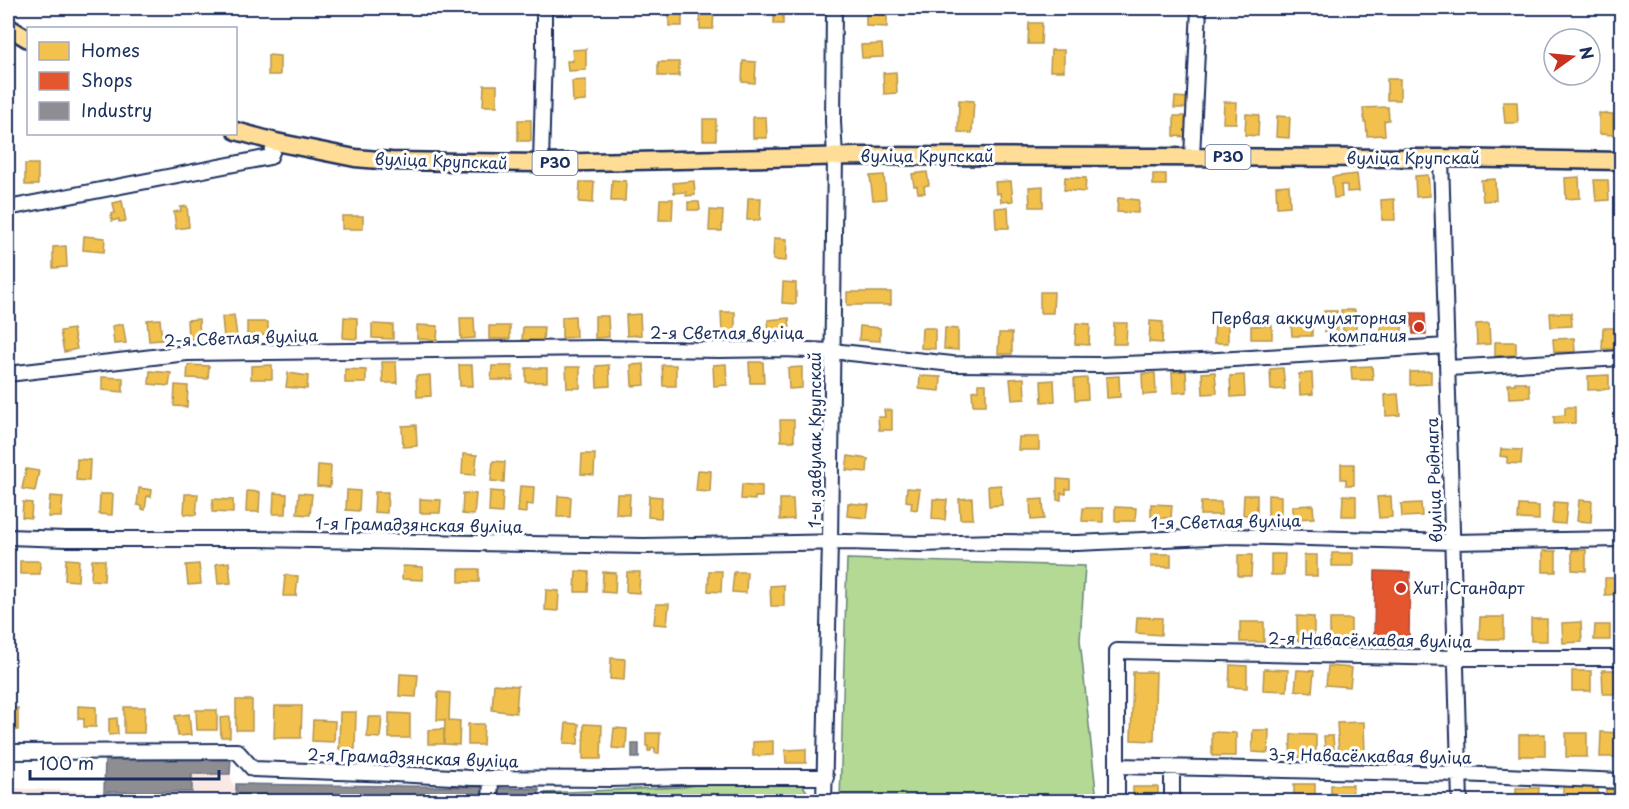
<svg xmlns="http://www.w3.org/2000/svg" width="1629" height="809" font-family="'Playpen Sans',sans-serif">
<rect width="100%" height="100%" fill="#fff"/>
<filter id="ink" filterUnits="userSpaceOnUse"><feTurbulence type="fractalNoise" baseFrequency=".0167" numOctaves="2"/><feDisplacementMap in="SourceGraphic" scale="12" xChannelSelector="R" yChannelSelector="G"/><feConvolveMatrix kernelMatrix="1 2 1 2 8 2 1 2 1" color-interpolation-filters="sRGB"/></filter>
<g filter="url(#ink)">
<path fill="#f9e8e3" d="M105,756H231L230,774L235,791L236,784L487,787L495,788L539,789V802H236V799L235,802H8V788L104,792Z"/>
<path fill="#b3d995" stroke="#67847a" stroke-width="1.5" d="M847,559L1085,566L1080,640L1097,801H840Z
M714,782L802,784L809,795L808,802H545V793L683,787Z"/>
<path fill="#f2c14e" stroke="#b29553" stroke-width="1.5" d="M669,8H682V26H669Z
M700,8H714L713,29H700Z
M774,8H796L795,10H783V24H774Z
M1475,8H1492V13L1476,14Z
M866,13H887V27L866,26Z
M1029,23H1042L1041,44H1028Z
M882,44L883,57L862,58L861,45Z
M586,49V70L568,71L567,61H573L572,50Z
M1051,50H1064V71H1050Z
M268,55L280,56V75H268Z
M743,61L756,62L755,83L742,82Z
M658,62H679V76H658Z
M896,72L897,93L884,94L883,73Z
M1387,79H1400V100H1387Z
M586,80V101L573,102L572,81Z
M484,85H497V106H483Z
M1175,97L1189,98L1188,108H1174Z
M959,100L974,101L972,133L958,132Z
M1224,102H1237L1236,123H1223Z
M1503,102H1517L1518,123H1505Z
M1388,107L1389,120L1384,121L1385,135L1367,136L1366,122H1364L1363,108Z
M1599,113L1613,114V135L1599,134Z
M1246,114L1259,115L1258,136L1245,135Z
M1174,116H1188L1187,137L1174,136Z
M1277,116L1290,117L1289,138L1276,137Z
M753,117H766L767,138H753Z
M703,119H716V140H703Z
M518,120H531V141H518Z
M25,164H38V185H25Z
M927,172L929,185L924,186L925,193H918L917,186H914L912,174Z
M1153,174H1166V185H1153Z
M1357,174L1359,191L1347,192V185H1341L1342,197L1334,198L1332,177Z
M884,175L886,199L873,200L870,176Z
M1428,175L1430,196L1416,197L1415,176Z
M1065,177L1086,178L1085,192L1064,190Z
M1579,177L1580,198L1566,199L1565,178Z
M1495,179L1496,200L1483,201L1481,180Z
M612,180L626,181L625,201H611Z
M1594,180H1608L1609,200L1596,201Z
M694,181L695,195L686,196V192L674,193L673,183Z
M1011,181L1013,201L1001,202L1000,193L996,194L995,182Z
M580,182H594L593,203L579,202Z
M1289,185L1290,206L1277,207L1276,186Z
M1043,186V207H1030L1029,187Z
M748,198H761L760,220H747Z
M1118,198L1139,200L1138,213L1117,212Z
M660,199H673L672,220H659Z
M1394,199L1395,220H1382L1381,200Z
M122,201L126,221L119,222V219L112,221L111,214L115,213L113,203Z
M688,202H699L700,210H688Z
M187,206L189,227L176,229L174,212L181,211L180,207Z
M1008,207L1009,228H996L995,208Z
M710,210L723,211L722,231H709Z
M342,216H363V229H342Z
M84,236L105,238L104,252L83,250Z
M774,238L787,239L786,261L773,260Z
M66,246L67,267L53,268V247Z
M783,282L796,283V304L782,303Z
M847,292H891V305H847Z
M1040,292H1054L1053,313H1040Z
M1341,310H1355L1356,331H1343Z
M1324,311H1337L1338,332H1325Z
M721,312H735V333H722Z
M1550,313H1571L1572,326L1551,327Z
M640,314L641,335L627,336L626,315Z
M234,315L237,336L224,338L222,317Z
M575,316L576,337L562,338V317Z
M595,316H608L609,337L595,338Z
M344,317L357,318V339L343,338Z
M460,318H474L475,338L461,339Z
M789,318L790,331L769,333L768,320Z
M160,319L162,340L149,341L147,320Z
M199,319L200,338L188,339L187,320Z
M1402,320V334H1381V321Z
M1150,321L1163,322L1162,343L1149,342Z
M247,322H268V335H247Z
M1215,322H1228V343H1214Z
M1312,322V336H1292L1291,323Z
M1076,323L1090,324L1089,345L1075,344Z
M1114,323H1127L1126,344H1113Z
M1489,323L1490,344L1477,345L1476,324Z
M123,324L126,343L114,344L112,326Z
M372,324L393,325V339L372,338Z
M417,325L438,326L437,340L417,339Z
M1272,325V339H1251V326Z
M489,326H510V339H489Z
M860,326L880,328V341L859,340Z
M523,327H544L543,341L522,340Z
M922,328H935V349L921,348Z
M945,328L958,329V350L944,349Z
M1603,328H1616L1615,349H1602Z
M73,329L77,349L64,352L60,331Z
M999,333H1012V354H998Z
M1574,338L1575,352H1554L1553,339Z
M1495,342H1516V355L1495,356Z
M382,362H396L397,383H383Z
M749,362H763L764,383H750Z
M644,364L645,385L632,386L631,365Z
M726,364L727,385L714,386L713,365Z
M188,365L209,366L208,379L187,378Z
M272,365V379H251V366Z
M459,365H472L473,386H460Z
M609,365L610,386L597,387L596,366Z
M662,365H676V386H663Z
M492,366H512L513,380H491Z
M1372,366L1373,380H1352L1351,367Z
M566,367H580V388H567Z
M802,367V388L789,389L788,368Z
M526,368H547V382H526Z
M1283,368L1285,389L1271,390L1270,369Z
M345,369L366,370V383H345Z
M150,371L171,373L169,386L149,384Z
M1186,371L1187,392L1173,393L1172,372Z
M1431,371V384L1410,385V372Z
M1215,372L1217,393L1203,394L1202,373Z
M288,373L308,376L307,389L286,387Z
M1155,373L1156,394L1143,395L1142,374Z
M1312,373L1313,394L1300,395L1299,374Z
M430,375L431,396L417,397L416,376Z
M1244,375L1245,396L1231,397L1230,376Z
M1609,375V389L1588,390V376Z
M920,376L941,377L940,391L919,389Z
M1119,376L1120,397L1107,398L1106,377Z
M102,377L123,378V392L102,390Z
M1024,378L1025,399L1012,400L1010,379Z
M1087,378L1088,399L1075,400L1074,379Z
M1054,380L1055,401L1042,402L1041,381Z
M1515,382H1525V384H1529L1530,397L1509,398L1508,384H1515Z
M978,384H986V405H973L972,391L978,390Z
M175,385L188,386L187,407L174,406Z
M1398,394L1400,415L1386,416L1385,395Z
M1565,407H1575V423L1554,424V416L1565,415Z
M884,410H892V430H879L878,417H885Z
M780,420H794V441H781Z
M416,425L417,446L403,447L402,426Z
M1019,437H1039V450H1018Z
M1501,449L1522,450L1521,464L1507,463V457L1500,456Z
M463,454L477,455L475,475L462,474Z
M582,454H595L594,475L581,474Z
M848,456L868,459L867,472L846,470Z
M77,459L90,460L89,481L76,480Z
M493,461L505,462L504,482L491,481Z
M1341,464H1354V485H1346V479H1341Z
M318,465L331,466L330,487L317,486Z
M26,469L39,471L35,491L22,489Z
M698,470L711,471L710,492L696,491Z
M1057,479L1070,480V489H1066V494L1061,493V500H1057Z
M742,484L762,486V497H755V500L741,499Z
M1001,485L1002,505L989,506L988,486Z
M520,486L534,487L533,505L526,504V513L518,512Z
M139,488L152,490L151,497L147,496L145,510L142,509V506L137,505Z
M907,488L920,489L917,510L911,509L912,502L906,501Z
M347,490L360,491L359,511L346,510Z
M247,491L260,492L259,512H246Z
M490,491L503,492L502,513L489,512Z
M375,492H388L387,513L374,512Z
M274,493L287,494L286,514H273Z
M299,493L312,494L310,515L297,514Z
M463,493L476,494L474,515L462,514Z
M100,494H113L112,515L99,514Z
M185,494H198L196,515L184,514Z
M617,494H630L629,515L616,514Z
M1244,495H1257V515H1243Z
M1268,495L1281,496V516H1268Z
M1343,495L1356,496V516H1342Z
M50,496L63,497L61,517H48Z
M558,496L571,497L570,517H557Z
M649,496L662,497L661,518L648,517Z
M1391,496L1392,517L1379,518L1377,497Z
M972,498L973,519H960L959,499Z
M213,499L233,500V513L212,512Z
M420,499L441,500L440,513H420Z
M780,499H793L794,519L780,520Z
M933,499L947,500L945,520L932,519Z
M1043,499L1044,519L1031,520L1030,500Z
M1579,500L1592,501L1591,522L1577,521Z
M23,502L32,503L31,518L22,517Z
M1201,502H1221V515H1200Z
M1554,502L1567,503L1565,524L1552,523Z
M848,503L869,505L867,518L847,516Z
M1421,503L1422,516L1402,517L1401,504Z
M1151,504L1172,505L1171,518H1151Z
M1313,505L1314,518L1293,519V506Z
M1519,505L1539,506V520L1518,519Z
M1115,507L1136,508L1135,521H1115Z
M1083,508H1103V522L1082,521Z
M1572,550H1586V571L1572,570Z
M1543,551H1556V572H1543Z
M1332,553H1353V566H1332Z
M1151,554H1171V567H1151Z
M1271,554H1285L1284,575H1271Z
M1238,555H1252L1251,576H1238Z
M1304,555H1317V576H1304Z
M66,559L79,560L78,581L65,580Z
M92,560H105L104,581L91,580Z
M20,561H40V574H20Z
M229,562L231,583L218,584L216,564Z
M199,564L201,584L188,585L186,565Z
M403,566L423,567V580L402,579Z
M459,569H479V582H459Z
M576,571L589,572L588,592H575Z
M709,571H722L721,592L708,591Z
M603,572L616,573L615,593L602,592Z
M627,572H640L639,593L626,592Z
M734,572H747L746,593L732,592Z
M285,575L298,576L296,596H283Z
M1605,578H1616V584H1622V594L1605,595Z
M784,585V606H771L770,586Z
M546,590L559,591L558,611L545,610Z
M656,604H669L667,625L654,624Z
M1297,616L1314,617V641H1297Z
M1137,617L1162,618L1161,635L1136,633Z
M1480,617H1504V639H1479Z
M1330,619H1351V644H1330Z
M1531,619H1547V641H1531Z
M1240,622H1264V642H1240Z
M1581,622L1582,642L1563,643L1562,623Z
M1595,625H1610V640H1594Z
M611,658L625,659L624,680L610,679Z
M1230,665L1247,666V688L1229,687Z
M1328,666L1352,668L1350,687L1326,685Z
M1264,669L1288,670L1287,691L1263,690Z
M1297,670L1314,671L1312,692L1295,690Z
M1602,670H1622V694H1603Z
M1572,671H1591V691H1572Z
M1133,672H1156L1154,741L1131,740Z
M400,674L418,675L416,697L399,696Z
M494,684L518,686L516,713L492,710Z
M438,692L450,693L449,720L460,721L459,745L444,744L445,720H437Z
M236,700H252V730H236Z
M78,706L96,707V727H84V719H78Z
M275,706H302L301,738H274Z
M124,707H145L144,733H124Z
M8,708H18V730H8Z
M196,710H217V730H197Z
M340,712H356L355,749H339Z
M389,713L410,714V738H389Z
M189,714L191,735L178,736L175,716Z
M230,717V737H221L220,718Z
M368,717H382L380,738L367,737Z
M117,718L118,734L109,735V719Z
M313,720L335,721L334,742L312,741Z
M1364,722L1365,755L1339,756L1337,723Z
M566,723L579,724L578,744L564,743Z
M468,724H484L483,745H468Z
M584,724L602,725L601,759H583Z
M614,728L627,729L626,749L612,748Z
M444,729V744H428V730Z
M1253,730H1269L1268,753L1252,752Z
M1212,732L1236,733V756H1212Z
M1601,732L1621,733L1620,757H1600Z
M646,733H660L659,753H655V748H651V751H648V746H646Z
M1566,733H1587V757H1566Z
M1291,734L1316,735V758L1290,757Z
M1545,734V756H1519V735Z
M1324,736H1333L1334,749L1325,750Z
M773,741V755L753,756V742Z
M806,749V763H786L785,750Z
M1294,784H1315V802H1294Z
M1598,784V802H1563V785Z
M1331,785H1353L1352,800H1331Z
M1133,787H1158V802H1133Z
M1516,788H1539L1538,802H1516Z
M1606,789H1622V802H1605Z"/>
<path fill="#e4572e" stroke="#a84b3c" stroke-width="1.5" d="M1411,313H1425L1426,334H1413Z
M1375,571L1410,572L1409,639L1374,638Z"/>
<path fill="#8d8d92" stroke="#6b7182" stroke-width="1.5" d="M632,744H639V758H632Z
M105,756H231L230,774H192V792H104Z
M236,784L487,787V801L236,802Z
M495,788L539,789V802L495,801Z"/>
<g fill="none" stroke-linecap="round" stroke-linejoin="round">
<defs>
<path id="minor" d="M1192,157L1199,8
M1441,158L1460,802
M541,163L544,50V8
M8,208L270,157L276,142
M1448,368L1622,358
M8,374L187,353L599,348L719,350L783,349L832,351L952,364L1099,365L1201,361L1447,346
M8,537L66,539H257L644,546L845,542L919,544L998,542L1077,543L1231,536L1453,542L1622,539
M8,752L237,751L253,769L394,774L472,778L611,779L685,777H826
M1118,766L1460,774L1622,781
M1172,767V802
M490,802L491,778
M824,802L830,542L835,156L833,122L834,8
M1117,802V651L1456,658H1622"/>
<path id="major" d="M8,27L28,39
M236,131L276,142L355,158L391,161L541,163L858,156L1441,158L1622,161"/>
</defs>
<use href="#minor" stroke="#1b2f5e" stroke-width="18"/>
<use href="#major" stroke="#1b2f5e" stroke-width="21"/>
<use href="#minor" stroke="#fff" stroke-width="14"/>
<use href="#major" stroke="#ffdd96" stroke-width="16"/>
</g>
</g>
<g fill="#c8321e" stroke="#fff" stroke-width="2">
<circle cx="1419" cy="327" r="6"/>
<circle cx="1401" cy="588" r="6"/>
</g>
<g text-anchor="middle" stroke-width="6" stroke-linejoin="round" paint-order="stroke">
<g fill="#fff" stroke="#5f6d8e" stroke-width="1.5">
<rect x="1205.5" y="145" width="45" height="24" rx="4.5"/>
<rect x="532.5" y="151" width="45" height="24" rx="4.5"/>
</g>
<g font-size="15" font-weight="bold" fill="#1b2f5e">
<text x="1228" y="162">Р30</text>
<text x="555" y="168">Р30</text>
</g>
<g font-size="16" fill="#1b2f5e" stroke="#fff">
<text x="927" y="162">вуліца Крупскай</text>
<text x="1413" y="164">вуліца Крупскай</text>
<text transform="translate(441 161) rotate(2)" y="6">вуліца Крупскай</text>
<text x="727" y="339">2-я Светлая вуліца</text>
<text transform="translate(241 338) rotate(-2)" y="6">2-я Светлая вуліца</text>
<text transform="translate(815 440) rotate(-90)" y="6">1-ы завулак Крупскай</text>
<text transform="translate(1434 480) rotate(-92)" y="6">вуліца Рыднага</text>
<text transform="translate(1226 522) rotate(-1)" y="6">1-я Светлая вуліца</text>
<text transform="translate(419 525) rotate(1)" y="6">1-я Грамадзянская вуліца</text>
<text transform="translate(1370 640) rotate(1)" y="6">2-я Навасёлкавая вуліца</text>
<text transform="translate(1370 756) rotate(1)" y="6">3-я Навасёлкавая вуліца</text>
<text transform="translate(413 758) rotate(2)" y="6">2-я Грамадзянская вуліца</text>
</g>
<g font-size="16" fill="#1b2f5e" stroke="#fff" text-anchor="end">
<text x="1407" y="324">Первая аккумуляторная<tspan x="1407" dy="18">компания</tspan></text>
<text x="1413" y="594" text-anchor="start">Хит! Стандарт</text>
</g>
</g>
<rect width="1629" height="809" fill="none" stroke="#fff" stroke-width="30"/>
<rect x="15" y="15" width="1599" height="779" fill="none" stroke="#1b2f5e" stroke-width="2" filter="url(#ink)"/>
<rect x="27" y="27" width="210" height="108" fill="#ffffff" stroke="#a4acbf" stroke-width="1.5"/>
<rect x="39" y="42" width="30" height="18" fill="#f2c14e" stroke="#a4acbf" stroke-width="1.5"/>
<text x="81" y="57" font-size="18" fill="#1b2f5e">Homes</text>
<rect x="39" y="72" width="30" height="18" fill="#e4572e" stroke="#a4acbf" stroke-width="1.5"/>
<text x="81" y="87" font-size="18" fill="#1b2f5e">Shops</text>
<rect x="39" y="102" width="30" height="18" fill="#8d8d92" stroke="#a4acbf" stroke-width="1.5"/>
<text x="81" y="117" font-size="18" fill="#1b2f5e">Industry</text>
<g transform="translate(1572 57) rotate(75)"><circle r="28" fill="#ffffff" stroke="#a4acbf" stroke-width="1.5"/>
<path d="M0-4.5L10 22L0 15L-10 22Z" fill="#c8321e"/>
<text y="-9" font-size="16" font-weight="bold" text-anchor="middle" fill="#1b2f5e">N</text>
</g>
<path d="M30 770v9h189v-9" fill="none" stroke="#1b2f5e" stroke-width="3"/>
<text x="39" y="770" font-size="18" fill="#1b2f5e" stroke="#ffffff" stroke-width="4.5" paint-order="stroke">100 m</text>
</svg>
